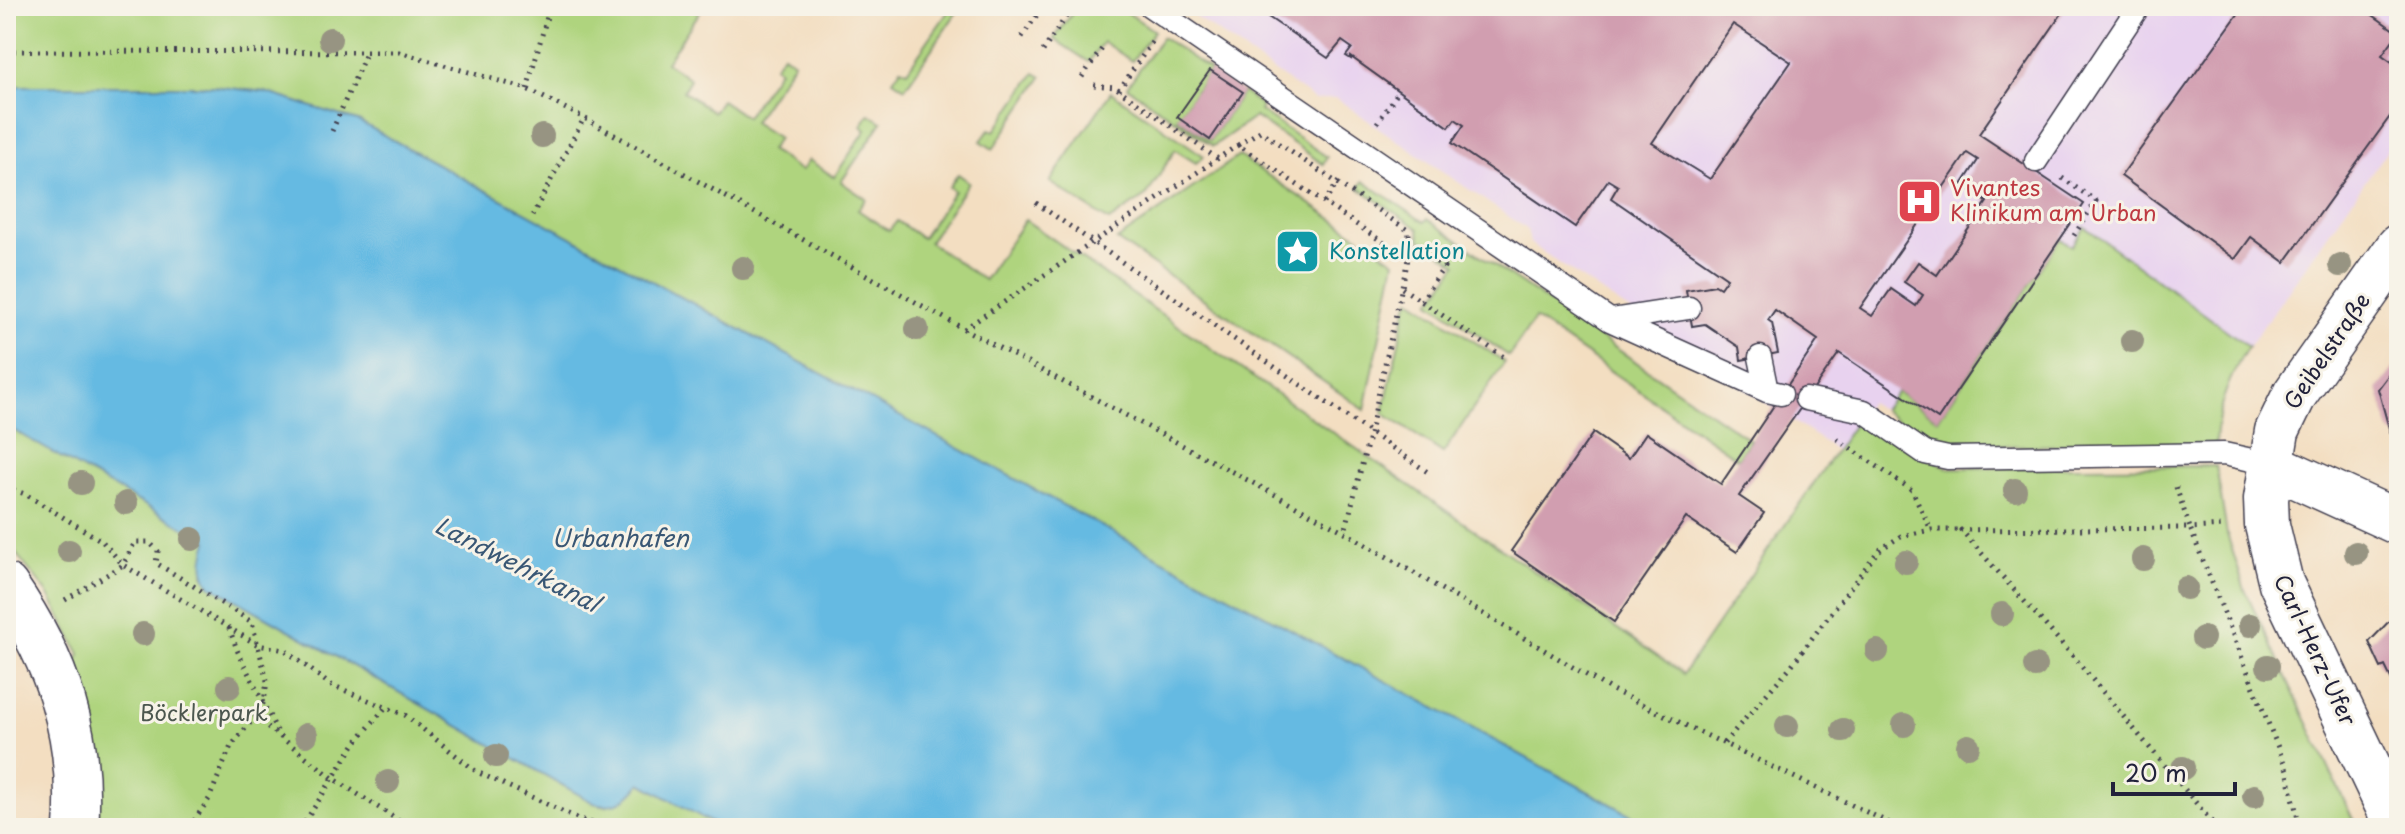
<svg xmlns="http://www.w3.org/2000/svg" width="2405" height="834" font-family="'Playpen Sans',sans-serif">
<rect width="100%" height="100%" fill="#f7f3e8"/>
<filter id="ink" filterUnits="userSpaceOnUse"><feTurbulence type="fractalNoise" baseFrequency=".0125" numOctaves="2"/><feDisplacementMap in="SourceGraphic" scale="16" xChannelSelector="R" yChannelSelector="G"/><feConvolveMatrix kernelMatrix="1 2 1 2 8 2 1 2 1" color-interpolation-filters="sRGB"/></filter>
<filter id="wash" filterUnits="userSpaceOnUse"><feTurbulence type="fractalNoise" baseFrequency=".006" numOctaves="4" result="noise"/><feDisplacementMap in="SourceGraphic" scale="32" xChannelSelector="R" yChannelSelector="G"/><feGaussianBlur stdDeviation="1.8" result="paint"/><feColorMatrix in="noise" values="0 0 0 0 0 0 0 0 0 0 0 0 0 0 0 0 0 1.4 0 .05"/><feComposite in="paint" operator="in"/></filter>
<g filter="url(#wash)">
<rect width="100%" height="100%" fill="#f3dec1"/>
<path fill="#e8d2ef" d="M1180,6H2399V133L2241,358L2222,397L2217,423L2216,445L1946,446L1927,441L1870,402L1836,450L1569,270L1530,243L1527,229L1376,126L1336,98L1315,100Z"/>
<path fill="#afd47e" stroke="#687b5c" stroke-width="2" d="M6,6H704L666,62L690,79L683,91L713,112L721,100L746,117L779,70L774,66L783,54L794,62L753,122L778,138L770,150L801,171L809,160L834,177L866,130L861,126L869,114L882,122L841,182L866,199L858,210L889,231L897,221L922,238L954,191L949,187L958,174L969,182L929,242L984,280L1025,220L1683,674L1857,420L1948,468L2216,466L2227,534L2245,590L2357,828H1655L360,122L265,92L211,86H6Z
M952,6H961L905,88L893,80L901,68L907,71Z
M1077,6H1118L1154,31L1132,61L1103,42L1089,62L1054,39Z
M1162,37L1210,70L1177,118L1210,140L1243,92L1262,106L1260,111L1327,157L1323,164L1255,117L1213,146L1127,87Z
M1035,73L1042,77L993,149L981,141L990,129L995,131Z
M1111,92L1204,156L1196,163L1175,150L1147,195L1109,221L1050,182Z
M1239,156L1395,261L1365,410L1117,240Z
M1363,181L1424,222L1427,219L1750,440L1738,459L1535,319L1509,356L1431,302L1457,264L1420,239L1419,229L1359,188Z
M2085,227L2248,346C2229,378 2217,406 2216,445L1946,446L1927,441L1883,410L1897,392L1938,419L2060,239L2072,246Z
M1411,299L1505,362L1443,453L1383,413L1407,306Z
M6,426L208,541L204,575L210,585L594,803L606,806L640,783L721,828H96L73,669L80,654L49,595L6,541Z"/>
<path fill="#65bae2" stroke="#446e8e" stroke-width="2" d="M6,86H211L265,92L360,122L1655,828H721L641,783C628,799 617,809 594,803L210,585C200,569 203,558 208,541L6,426Z"/>
<g id="blocks">
<path fill="#d19eb0" fill-rule="evenodd" d="M1252,6H2067L1979,134L2084,204L1938,419L1839,353L1739,496L1764,513L1737,552L1686,518L1614,622L1511,551L1593,433L1629,458L1646,433L1721,484L1818,340L1775,310L1768,320L1772,323L1778,353L1741,360L1739,347L1705,324L1692,326L1686,290L1715,285L1720,288L1727,278L1611,198L1618,186L1608,180L1575,227L1452,143L1464,125L1455,119L1449,127L1351,57V59L1346,56L1352,48L1342,41L1328,58ZM1733,24L1791,62L1710,179L1652,143ZM1967,153L1978,160L1962,185L1987,202L1937,275L1918,262L1904,282L1923,295L1916,306L1891,289L1872,316L1860,308Z
M2244,6H2360L2398,33L2382,55L2399,67V104L2285,262L2251,237L2235,259L2121,176Z
M1210,70L1243,92L1210,140L1177,117Z
M2399,361V436L2390,432L2378,389Z
M2399,611V695L2385,666L2381,668L2369,642Z"/>
</g>
</g>
<g filter="url(#ink)">
<use href="#blocks" fill-opacity="0" stroke="#413e4f" stroke-width="2"/>
<g fill="none" stroke-linecap="round" stroke-linejoin="round">
<defs>
<path id="lane" d="M1150,6L1610,320L1767,391L1781,394
M2036,161L2139,6
M1611,320L1689,308
M1760,357L1767,391
M1806,399L1864,411L1925,453L1948,458L2224,454L2270,464"/>
<path id="street" d="M2270,464L2399,523
M6,586C58,661 83,737 76,828
M2398,828L2281,583L2267,525L2266,499L2277,431L2295,394L2399,246"/>
</defs>
<use href="#lane" stroke="#413e4f" stroke-width="25"/>
<use href="#street" stroke="#413e4f" stroke-width="47"/>
<path stroke="#413e4f" stroke-width="5" stroke-dasharray="2 6" stroke-linecap="butt" d="M1022,37L1043,6
M6,51L399,52L527,89L584,118L964,329L1345,532L1610,689L1900,828
M1043,51L1073,6
M1082,77L1104,46
M1094,85L1115,87L1218,159
M527,89L550,6
M1119,90L1152,42
M1377,123L1399,91
M332,131L367,51
M1238,145L1260,131L1409,231L1408,258
M2062,178L2096,201L2071,240
M1036,203L1429,473
M1324,203L1339,181
M532,216L584,118
M1410,244L1444,267L1421,301
M1402,288L1507,359
M964,329L1238,145L1408,259L1370,433L1345,532
M1837,439L1912,490L1931,530
M6,487L25,494L102,541L123,565L258,645L285,650L329,684L405,715L477,772L577,818L608,828
M2176,487L2190,528L2225,526
M65,600L123,565L135,542H149L158,551L156,563L252,622L267,681L264,702L255,717L231,746L209,799L189,828
M229,628L238,652L279,735
M255,717L333,778L410,828
M1724,743L1791,666L1878,551L1901,536L1931,530H1961
M301,828L356,742L386,707
M614,828L644,822L656,828
M2217,828L2072,655L1961,530L2190,528L2287,770L2300,828"/>
<use href="#lane" stroke="#fff" stroke-width="22"/>
<use href="#street" stroke="#fff" stroke-width="44"/>
</g>
<g fill="#979482">
<circle cx="330" cy="39" r="12"/>
<circle cx="542" cy="136" r="12"/>
<circle cx="2340" cy="265" r="12"/>
<circle cx="743" cy="268" r="12"/>
<circle cx="917" cy="329" r="12"/>
<circle cx="2132" cy="341" r="12"/>
<circle cx="81" cy="483" r="12"/>
<circle cx="2015" cy="490" r="12"/>
<circle cx="126" cy="503" r="12"/>
<circle cx="192" cy="539" r="12"/>
<circle cx="69" cy="551" r="12"/>
<circle cx="2356" cy="553" r="12"/>
<circle cx="2143" cy="559" r="12"/>
<circle cx="1906" cy="562" r="12"/>
<circle cx="2186" cy="588" r="12"/>
<circle cx="2002" cy="614" r="12"/>
<circle cx="2250" cy="625" r="12"/>
<circle cx="143" cy="634" r="12"/>
<circle cx="2203" cy="638" r="12"/>
<circle cx="1877" cy="651" r="12"/>
<circle cx="2035" cy="666" r="12"/>
<circle cx="2268" cy="666" r="12"/>
<circle cx="229" cy="687" r="12"/>
<circle cx="1904" cy="725" r="12"/>
<circle cx="1787" cy="726" r="12"/>
<circle cx="1843" cy="730" r="12"/>
<circle cx="306" cy="735" r="12"/>
<circle cx="1968" cy="746" r="12"/>
<circle cx="496" cy="756" r="12"/>
<circle cx="2183" cy="768" r="12"/>
<circle cx="388" cy="782" r="12"/>
<circle cx="2254" cy="796" r="12"/>
</g>
</g>
<defs>
<symbol id="hospital-square" viewBox="-11 -11 22 22"><rect x="-9" y="-9" width="18" height="18" rx="4" fill="#e0444e" stroke="#f7f3e8"/><path d="M-5-5h3v3.5h4V-5h3V5h-3V1.5h-4V5h-3Z" fill="#fff"/></symbol>
<symbol id="sight-square" viewBox="-11 -11 22 22"><rect x="-9" y="-9" width="18" height="18" rx="4" fill="#0f9aa8" stroke="#f7f3e8"/><path d="M0-6L1.8-2.2L6-1.7L2.9 1.2L3.7 5.4L0 3.3L-3.7 5.4L-2.9 1.2L-6-1.7L-1.8-2.2Z" fill="#fff"/></symbol>
</defs>
<g fill-rule="evenodd">
<use href="#hospital-square" x="1894" y="176" width="51" height="51"/>
<use href="#sight-square" x="1272" y="226" width="51" height="51"/>
</g>
<g text-anchor="middle" stroke-width="6" stroke-linejoin="round" paint-order="stroke">
<g font-size="22" fill="#be3a42" stroke="#f7f3e8" text-anchor="start">
<text x="1950" y="196">Vivantes<tspan x="1950" dy="25">Klinikum am Urban</tspan></text>
</g>
<g font-size="22" fill="#0d838f" stroke="#f7f3e8" text-anchor="start">
<text x="1329" y="259">Konstellation</text>
</g>
<g font-size="22" fill="#22223b" stroke="#f7f3e8">
<text transform="translate(2327 351) rotate(-56)" y="8">Geibelstraße</text>
<text transform="translate(2315 650) rotate(65)" y="8">Carl-Herz-Ufer</text>
</g>
<g font-size="22" fill="#4c574f" stroke="#f7f3e8">
<text x="204" y="721">Böcklerpark</text>
</g>
<g font-size="24" font-style="italic" fill="#395775" stroke="#f7f3e8">
<text x="620" y="547">Urbanhafen</text>
<text transform="translate(517 565) rotate(27)" y="8">Landwehrkanal</text>
</g>
</g>
<rect width="2405" height="834" fill="none" stroke="#f7f3e8" stroke-width="32"/>
<path d="M2113 782v12h122v-12" fill="none" stroke="#22223b" stroke-width="4"/>
<text x="2125" y="782" font-size="24" fill="#22223b" stroke="#f7f3e8" stroke-width="6" paint-order="stroke">20 m</text>
</svg>
